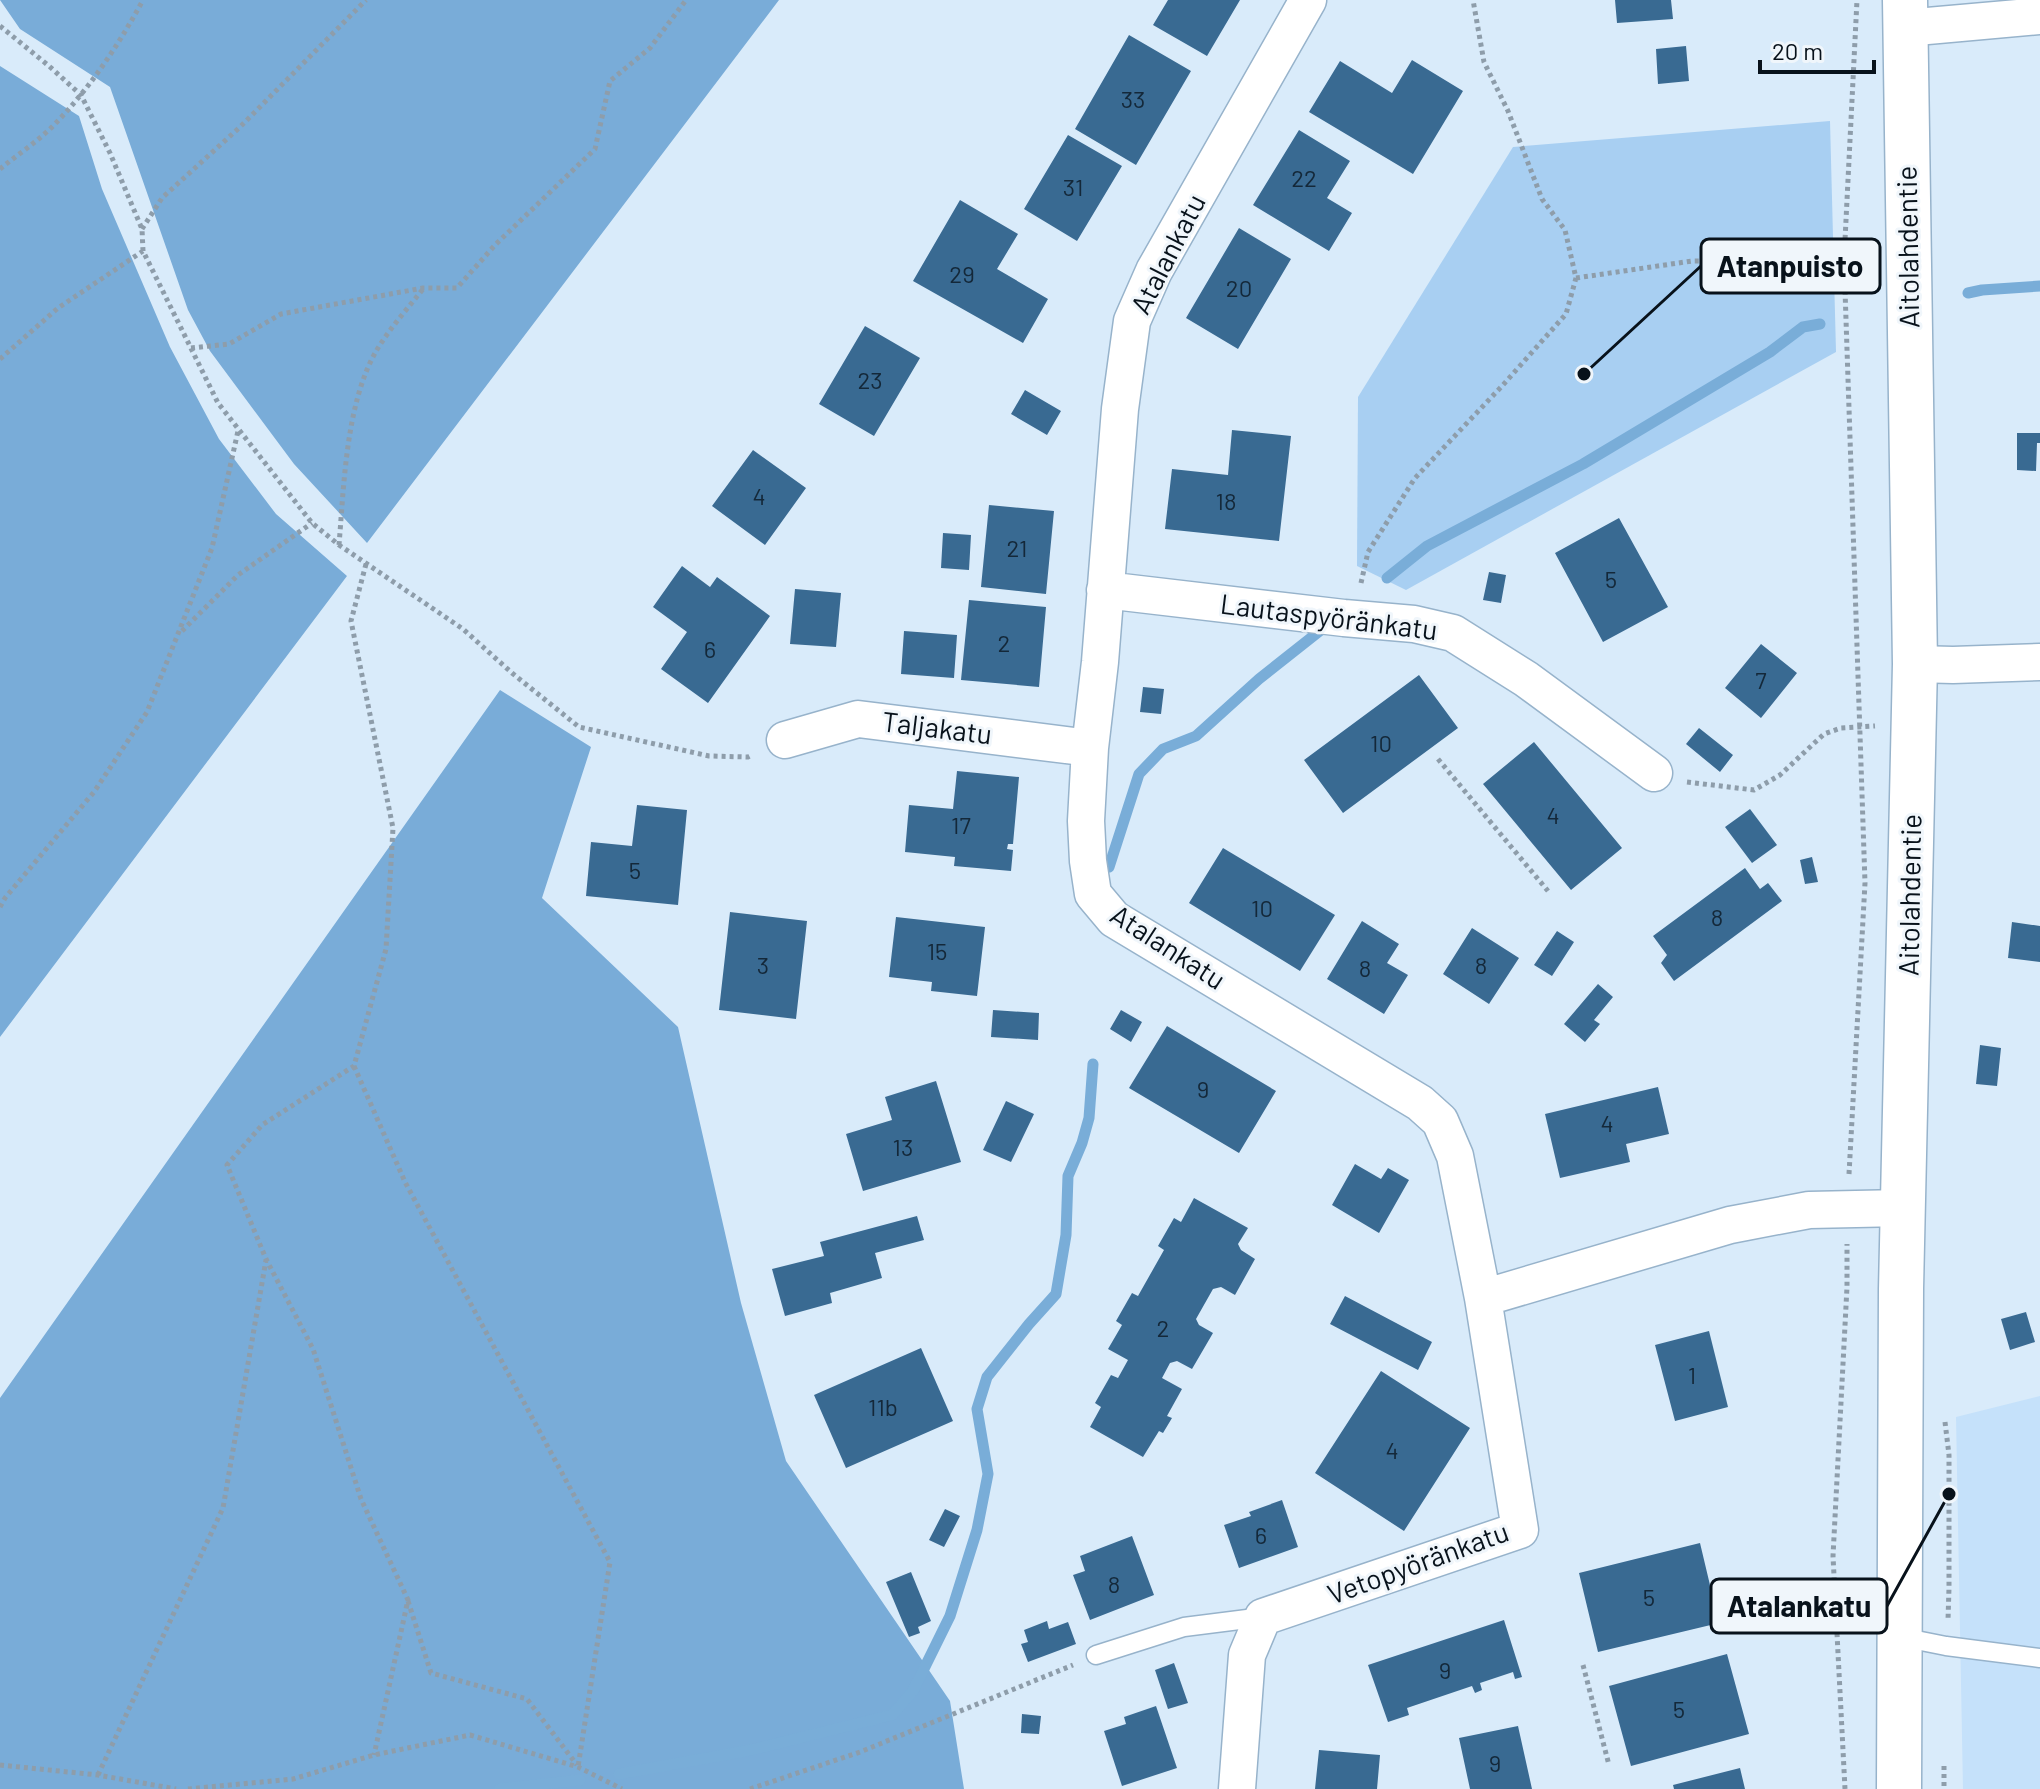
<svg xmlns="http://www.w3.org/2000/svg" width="2040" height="1789" font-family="Barlow,sans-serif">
<rect width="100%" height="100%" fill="#d9ebfa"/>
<path fill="#c5e1fa" d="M2040,1396V1789H1963L1956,1417Z"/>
<path fill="#a8cff2" d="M1830,121L1836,352L1406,590L1357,566L1358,397L1513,147Z"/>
<path fill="#79acd8" d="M0,0H779L367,543L294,464L210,351L188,310L110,87L20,29Z
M0,66L79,116L102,189L170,347L219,439L276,514L347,576L0,1037Z
M500,690L591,747L542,898L678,1027L741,1303L786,1461L950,1701L964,1789H0V1398Z"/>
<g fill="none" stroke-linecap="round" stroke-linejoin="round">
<path stroke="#79add8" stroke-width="11" d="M1968,293L1982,290L2040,286
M1387,578L1427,546L1583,464L1770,352L1803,327L1820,324
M1109,867L1139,774L1163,749L1196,736L1259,679L1326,626
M619,1774L751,1750L892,1715L913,1691L950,1616L977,1530L988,1474L977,1409L987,1377L1029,1324L1056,1294L1066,1235L1068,1176L1082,1143L1089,1118L1093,1064
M500,1789L580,1780"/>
</g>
<path fill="#396a92" d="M1168,0H1240L1207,56L1153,25Z
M1615,0H1671L1673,19L1617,23Z
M1129,35L1191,71L1136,165L1075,129Z
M1686,46L1689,81L1658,84L1656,49Z
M1412,60L1463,91L1413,174L1309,112L1340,61L1392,93Z
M1299,130L1350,161L1327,198L1352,213L1329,251L1253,205Z
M1068,135L1122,166L1077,241L1024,209Z
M960,200L1018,234L997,269L1048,299L1023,343L913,281Z
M1239,228L1291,259L1238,349L1186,318Z
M865,326L920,358L874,436L819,404Z
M1025,390L1061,411L1047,435L1011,414Z
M1232,430L1291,436L1279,541L1165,529L1172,469L1228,475Z
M2017,433H2040V443H2037L2036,471L2017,470Z
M753,450L806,488L765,545L712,506Z
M989,505L1054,511L1046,594L981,587Z
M1619,518L1668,607L1603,642L1555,553Z
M943,533L971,535L969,570L941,568Z
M682,566L710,587L717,577L770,616L708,703L661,669L687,632L653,607Z
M1489,572L1506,575L1501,603L1483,600Z
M795,589L841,593L836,647L790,644Z
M969,600L1046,607L1039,687L961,680Z
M904,631L957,635L954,678L901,674Z
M1761,644L1797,673L1761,718L1725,688Z
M1419,675L1458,728L1343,813L1304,760Z
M1143,687L1164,689L1161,714L1140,712Z
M1699,728L1733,755L1720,772L1686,744Z
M1534,742L1622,848L1571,890L1483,784Z
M957,771L1019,777L1013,844H1008L1007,849L1013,850L1011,871L954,866L955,857L905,852L909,805L953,809Z
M637,805L687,810L678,905L586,896L591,842L632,846Z
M1750,809L1777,845L1752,863L1725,827Z
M1223,848L1335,915L1300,971L1189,903Z
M1812,857L1818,882L1805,884L1800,860Z
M1745,868L1760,889L1768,883L1782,901L1674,981L1661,963L1667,955L1653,936Z
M730,912L807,921L796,1019L719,1010Z
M896,917L985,927L977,996L931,991L932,982L889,977Z
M1362,921L1399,944L1387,963L1408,975L1384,1014L1327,979Z
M2012,922L2040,926V962L2008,958Z
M1472,928L1519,958L1489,1004L1443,974Z
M1557,931L1574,942L1552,976L1534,965Z
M1598,984L1613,997L1594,1020L1600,1024L1585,1042L1564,1024Z
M993,1010L1039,1013L1038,1040L991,1037Z
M1121,1010L1142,1022L1131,1042L1110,1029Z
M1167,1026L1276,1091L1239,1153L1129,1088Z
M1980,1045L2001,1048L1997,1086L1976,1084Z
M936,1081L961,1162L863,1191L846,1134L892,1120L885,1097Z
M1658,1087L1669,1134L1626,1144L1630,1162L1560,1178L1545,1114Z
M1006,1101L1034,1114L1011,1162L983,1150Z
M1355,1164L1381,1179L1388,1168L1409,1180L1379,1233L1332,1205Z
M1194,1198L1248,1228L1238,1244L1241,1250L1255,1259L1235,1295L1221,1287L1213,1289L1196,1319L1199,1325L1213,1333L1192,1369L1177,1361L1170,1363L1162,1378L1182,1389L1167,1416L1172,1418L1163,1433L1159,1431L1143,1457L1090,1427L1101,1407L1095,1403L1111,1375L1118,1378L1128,1360L1108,1349L1122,1325L1116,1321L1132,1293L1138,1296L1164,1250L1158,1246L1174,1218L1181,1222Z
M917,1216L924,1240L875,1253L882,1278L830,1293L832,1303L785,1316L772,1269L824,1256L820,1242Z
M1345,1296L1432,1342L1418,1370L1330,1324Z
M2026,1312L2035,1342L2010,1350L2001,1319Z
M1709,1331L1728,1407L1675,1421L1655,1345Z
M921,1348L953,1421L846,1468L814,1395Z
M1381,1371L1470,1428L1404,1531L1315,1473Z
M1282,1500L1298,1547L1239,1568L1224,1525L1251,1516L1249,1512Z
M945,1509L960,1516L944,1547L929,1540Z
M1132,1536L1154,1595L1090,1620L1073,1575L1085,1571L1080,1556Z
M1700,1543L1719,1623L1598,1652L1579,1573Z
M911,1572L931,1621L918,1627L920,1633L909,1637L886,1582Z
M1504,1620L1522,1677L1515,1679L1513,1672L1480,1683L1482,1690L1475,1693L1472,1686L1407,1708L1409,1715L1388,1722L1368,1665Z
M1047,1621L1049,1629L1068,1622L1076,1644L1028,1662L1021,1644L1028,1642L1024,1630Z
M1727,1654L1749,1734L1631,1766L1609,1686Z
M1174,1663L1188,1703L1168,1709L1155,1670Z
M1156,1706L1177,1768L1122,1786L1104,1731L1126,1724L1124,1717Z
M1022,1714L1041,1716L1039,1734L1021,1733Z
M1518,1726L1532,1789H1470L1459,1738Z
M1319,1750L1380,1755L1377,1789H1315Z
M1740,1768L1745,1789H1674L1673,1785Z"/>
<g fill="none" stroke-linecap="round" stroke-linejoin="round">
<defs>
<path id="service" d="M1901,1637L1946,1646L2040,1658
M1096,1655L1184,1627L1263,1617"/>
<path id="minor" d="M1308,0L1154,271L1132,321L1120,409L1100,662L1090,748L1086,821L1088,861L1093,894L1114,919L1420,1103L1440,1121L1455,1156L1483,1298L1730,1225L1809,1210L1903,1208
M1905,28L2040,16
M1105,590L1344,618L1414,624L1453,633L1526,679L1654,773
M1915,664L1953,665L2040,662
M785,740L858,719L1090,748
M1237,1789L1247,1655L1263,1617L1520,1530L1483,1298"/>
<path id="secondary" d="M1899,1789L1901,1289L1915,664L1905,0"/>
</defs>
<use href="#service" stroke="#97b3cb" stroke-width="21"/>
<use href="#minor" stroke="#97b3cb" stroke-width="39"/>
<use href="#secondary" stroke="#97b3cb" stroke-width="47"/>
<path stroke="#8e9daa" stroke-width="5" stroke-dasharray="4 4" stroke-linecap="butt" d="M0,26L49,66L81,95L110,153L142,229L143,251L218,403L312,523L339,545L463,629L512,673L579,727L709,756L748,757L752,755
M0,169C17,155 37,142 53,126C90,88 118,46 143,0
M142,229L162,198L240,127L366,0
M1576,278L1692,261L1844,260
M191,348L229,344L281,314L423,288H457L495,245L595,149L610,81L650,48L686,0
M0,359L58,308L143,251
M339,545C344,485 346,400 378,348C391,327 408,308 423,289
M366,564L351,621L393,828L386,949L354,1066L262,1125L227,1165L266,1259L313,1349L361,1499L408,1600L374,1755
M1361,583L1368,552L1415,478L1502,386L1566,314L1576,278L1565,230L1542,199L1508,111L1484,62L1473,0
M182,631L238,575L312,523
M1438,759L1548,891
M1687,782L1754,790L1780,775L1824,734L1841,728L1875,726
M0,907L5,898L94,792L147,712L212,548L238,431
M354,1066L405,1182L610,1562L578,1767
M1849,1174L1865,883L1844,260L1857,0
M1945,1422L1949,1455V1588L1948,1620
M408,1601L431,1673L527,1699L577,1765
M1583,1665L1609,1765
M0,1765L98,1775L176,1789
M1944,1766V1789
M98,1775L223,1508L266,1260
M188,1789L293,1779L374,1755L470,1735L578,1767L622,1789
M750,1789L860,1752L1073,1665
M1845,1789L1833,1556L1847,1287V1244"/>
<use href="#service" stroke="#fff" stroke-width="18"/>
<use href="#minor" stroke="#fff" stroke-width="36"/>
<use href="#secondary" stroke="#fff" stroke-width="44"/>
</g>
<g text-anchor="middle" stroke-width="6" stroke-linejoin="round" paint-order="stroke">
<g font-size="24" fill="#142839">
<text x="1133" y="108">33</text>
<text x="1304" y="187">22</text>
<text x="1073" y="196">31</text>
<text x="962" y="283">29</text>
<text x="1239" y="297">20</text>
<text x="870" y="389">23</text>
<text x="759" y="505">4</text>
<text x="1226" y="510">18</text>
<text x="1017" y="557">21</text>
<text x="1611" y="588">5</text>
<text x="1004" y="652">2</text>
<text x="710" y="658">6</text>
<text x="1761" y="689">7</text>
<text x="1381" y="752">10</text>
<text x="1553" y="824">4</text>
<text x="961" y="834">17</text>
<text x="635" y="879">5</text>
<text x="1262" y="917">10</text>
<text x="1717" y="926">8</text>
<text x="937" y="960">15</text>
<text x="763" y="974">3</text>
<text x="1481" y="974">8</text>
<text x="1365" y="977">8</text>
<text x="1203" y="1098">9</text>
<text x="1607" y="1132">4</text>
<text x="903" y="1156">13</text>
<text x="1163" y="1337">2</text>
<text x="1692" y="1384">1</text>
<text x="883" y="1416">11b</text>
<text x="1392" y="1459">4</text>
<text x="1261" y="1544">6</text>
<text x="1114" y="1593">8</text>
<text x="1649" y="1606">5</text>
<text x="1445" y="1679">9</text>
<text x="1679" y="1718">5</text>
<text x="1495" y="1772">9</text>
</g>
<g font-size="28" fill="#08121b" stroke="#f0f6fb">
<text transform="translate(1908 247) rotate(-91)" y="10">Aitolahdentie</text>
<text transform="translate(1168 254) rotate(-63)" y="10">Atalankatu</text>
<text transform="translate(1329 617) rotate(7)" y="10">Lautaspyöränkatu</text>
<text transform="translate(937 728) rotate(7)" y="10">Taljakatu</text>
<text transform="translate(1910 895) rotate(-89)" y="10">Aitolahdentie</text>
<text transform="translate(1168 947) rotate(33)" y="10">Atalankatu</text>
<text transform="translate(1418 1563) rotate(-20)" y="10">Vetopyöränkatu</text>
</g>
</g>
<path fill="none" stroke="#08121b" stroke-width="3" d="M1584 374L1701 266M1949 1494L1887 1606"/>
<g fill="#08121b" stroke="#f0f6fb" stroke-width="3">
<circle cx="1584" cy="374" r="8"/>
<circle cx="1949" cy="1494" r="8"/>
</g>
<g fill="#f0f6fb" stroke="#08121b" stroke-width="3">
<rect x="1701" y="239" width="179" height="54" rx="8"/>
<rect x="1711" y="1579" width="176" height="54" rx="8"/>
</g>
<g font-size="30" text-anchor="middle" font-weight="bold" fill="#08121b">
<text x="1790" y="277">Atanpuisto</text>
<text x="1799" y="1617">Atalankatu</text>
</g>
<path d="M1760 60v12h114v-12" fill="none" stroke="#08121b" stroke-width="4"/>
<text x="1772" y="60" font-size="24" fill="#08121b" stroke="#f0f6fb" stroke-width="6" paint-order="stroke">20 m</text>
</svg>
